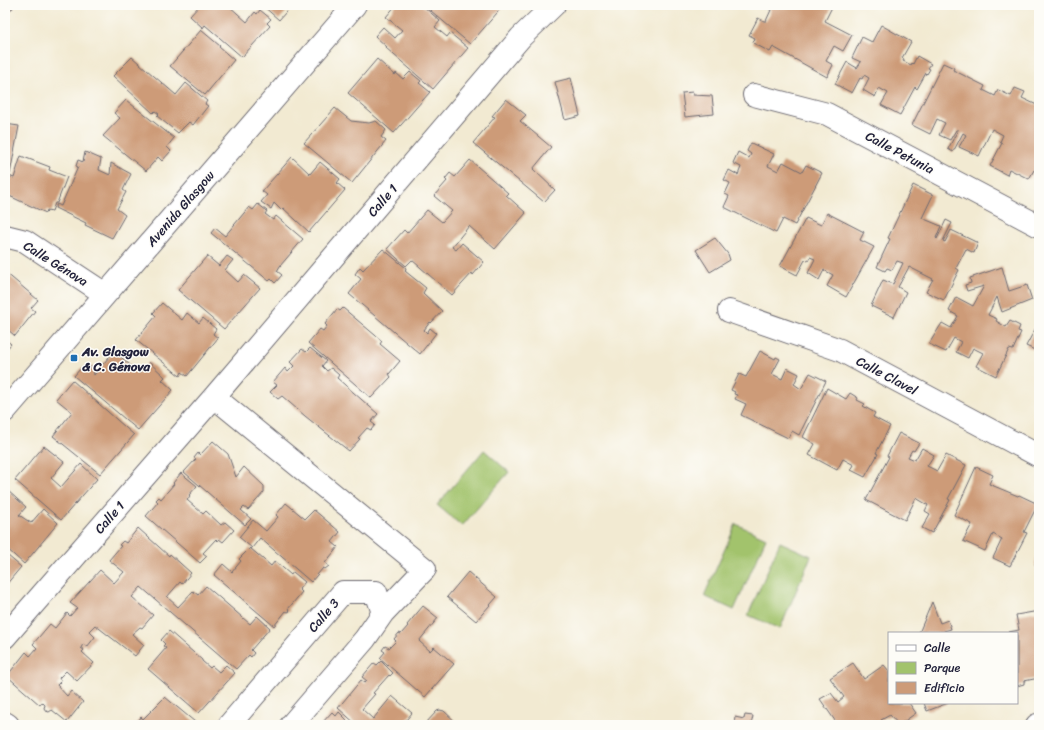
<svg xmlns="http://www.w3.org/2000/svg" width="1044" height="730" font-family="Sriracha,sans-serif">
<rect width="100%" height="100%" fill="#fdfcf7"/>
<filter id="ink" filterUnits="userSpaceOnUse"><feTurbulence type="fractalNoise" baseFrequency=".025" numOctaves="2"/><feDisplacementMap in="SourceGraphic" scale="8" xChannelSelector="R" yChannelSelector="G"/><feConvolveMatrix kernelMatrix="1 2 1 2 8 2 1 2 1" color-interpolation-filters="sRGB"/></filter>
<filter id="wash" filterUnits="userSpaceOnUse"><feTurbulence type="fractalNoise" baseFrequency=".012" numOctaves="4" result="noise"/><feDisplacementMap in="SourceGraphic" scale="16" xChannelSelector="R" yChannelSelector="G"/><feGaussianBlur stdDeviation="0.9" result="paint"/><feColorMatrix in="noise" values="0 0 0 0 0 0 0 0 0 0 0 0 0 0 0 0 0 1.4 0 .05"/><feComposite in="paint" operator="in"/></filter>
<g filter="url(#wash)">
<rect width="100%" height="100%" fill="#f2ead2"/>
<path fill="#a2c36c" stroke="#627254" d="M484,450L509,472L462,526L437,505Z
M736,524L766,538L734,610L704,596Z
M780,542L811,556L780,629L748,615Z"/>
<g id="blocks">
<path fill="#cd9b78" d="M5,5H12L13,8L5,12Z
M200,5H228L247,22L255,12L257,14L260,10L271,19L267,23L270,26L242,57L205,25L203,28L190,16Z
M262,5H292L279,20Z
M396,5H422L440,21L435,27L447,37L450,33L468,48L433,89L386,48L387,47L375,36L383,27L395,38L402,30L386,17Z
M424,5H504L470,44Z
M765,5H833L825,21L852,35L843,51L834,46L826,61L833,65L827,77L773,47L770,52L753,43L755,38L749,35L758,18L764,21H766L771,10L764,6Z
M881,25L911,42L902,58L904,59L903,61L911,65L912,63L913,64L917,56L931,64L928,68L930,69L927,74L926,73L917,89L915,87L900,115L881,105L888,93L879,88L875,97L863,90L869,78L864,75L862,79L860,78L852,93L835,84L847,62L857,68L861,62L852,58L862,37L872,42Z
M201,30L220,46L219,47L234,60L205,95L170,66Z
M132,57L176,95L186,83L207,101L205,104L208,106L193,125L189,122L178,133L157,116L159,114L155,111L153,113L113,76Z
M377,59L395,75L396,73L403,79L410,72L421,81L419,83L430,92L394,133L348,93Z
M943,63L954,68L953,70L985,86L983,90L995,96L998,90L1011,96L1015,88L1025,92L1022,98L1039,106V172L1034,170L1029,179L1009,169L1007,175L990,166L1002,143L1000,142L1003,135L992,129L979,156L959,147L966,135L963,133L953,152L948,149L958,130H956L950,140L939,135L945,123L937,119L930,134L912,125Z
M571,78L580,116L565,120L555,82Z
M693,92V95L712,96L714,114L685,117L682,93Z
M506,99L526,115L520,121L551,147L533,169L555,190L544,202L473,143L495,117L492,116Z
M126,100L174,138L167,147L171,151L162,161L158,157L146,171L103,136L120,118L114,113Z
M335,108L351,121L369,123L376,121L386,130L381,137L386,141L352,183L304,143Z
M5,124L19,126L10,174H7L6,180Z
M751,143L774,154L768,166L778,171L783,162L802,172L806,165L822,173L795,225L783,219L776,233L724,207L729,196L725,194L730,183L724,180L729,170L738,175L741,167L733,163L738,152L749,158L751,154L747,151Z
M85,152L101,159L99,170L110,175L111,163L131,174L123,190L126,192L117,209L125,215L112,238L85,225L86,223L55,208L57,204L61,206L78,167L76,166L78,160L83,162Z
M21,156L50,167L49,170L67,177L57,203H55L52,211L47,210L46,213L5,194L9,176L14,178Z
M292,157L310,174L320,162L340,179L337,183L345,190L309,232L283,208L281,210L274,203L271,209L261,202L267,195L262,191Z
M470,160L508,193L506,195L526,213L495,249L469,226L452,247L456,250L462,243L484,262L473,275L472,273L452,295L412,260L406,266L387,249L404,230L407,233L427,210L442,222L452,211L434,196L447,181L445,179L450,173L455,177Z
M913,185L933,195L922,218L941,226L936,238L937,239L946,220L952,223L943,241L945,242L951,230L978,243L974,253L966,249L956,268L959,270L944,300L926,292L933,279L909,267L898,287L906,292L894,317L871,306L883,280L893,284L903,263L897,261L892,270L887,268L885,271L877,267L890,239L888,238Z
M258,204L267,211L265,214L273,220L276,216L303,239L280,266L277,271L282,275L275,283L271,279L269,281L211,233L215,228L225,236L249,207L253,210Z
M827,213L864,232L860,240L874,247L846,297L827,286L833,275L824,270L819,280L808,273L815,259L810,257L808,261L805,260L797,275L780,266L806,218L821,225Z
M715,238L728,254L730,260L710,272L696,250Z
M383,249L406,268L405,271L426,288L423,293L442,311L431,323L430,322L424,330L427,333L430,328L436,333L420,354L349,294L361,279L355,274L360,267L363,270Z
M207,256L219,266L227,256L233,260L225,270L238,282L244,275L260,288L224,329L178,290Z
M1002,267L1009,291L1027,285L1032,300L1002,312L997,297L988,315L997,319L996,321L1006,327L1010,321L1020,326L1018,331L1021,332L1013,350L1009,349L996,376L976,366L983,353L973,348L968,358L956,352L961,342L954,338L946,352L929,344L942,323L951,328L958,316L949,311L956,297L973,306L984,286L967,291L965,285L971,283L970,278Z
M5,272L38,300L31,308L35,311L15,336L5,327Z
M162,303L182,320L187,313L199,323L203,318L216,329L213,334L218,338L187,376L182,372L180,376L136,340L156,316L153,313Z
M343,308L382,341L380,344L400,361L389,374L391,377L371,398L308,343L320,329L323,331L327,326L325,324L337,309L340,311Z
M1039,322V352L1026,346Z
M5,339L11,344L5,351Z
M310,348L326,361L322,366L327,371L331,368L339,375L337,378L378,414L371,422L375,425L371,430L367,428L358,438L360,439L349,451L305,416L282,396L278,399L270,392L277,385L273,382L285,368L288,372L294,366L290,362L302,349L306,352Z
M114,351L139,373L149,362L165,377L162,380L173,390L138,430L74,376L81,368L93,367L94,375Z
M760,351L775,359L776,357L780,359L772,374L782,379L787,368L799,374L794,384L801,389L810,373L826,381L799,435L792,431L788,438L741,415L746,404L735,399L737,395L734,394L735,392L731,390L739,374L746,377Z
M72,380L134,435L100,474L53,436L72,412L56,399Z
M827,388L846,399L850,393L858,398L857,400L865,404L863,406L875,413L873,417L890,426L876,453L878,454L865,477L851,470L854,465L843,459L837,470L809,455L815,444L803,437Z
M899,433L919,443L914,451L912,450L908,457L915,460L922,448L934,455L927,466L937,471L946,455L966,465L948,499L950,500L932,533L922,528L930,514L925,511L928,505L916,498L905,520L866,500L889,457L887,456Z
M213,441L228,454L236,477L244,467L264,486V492L248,510L244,507L241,510L251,519L245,525L184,472L196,459L194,458L198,453L200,455Z
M44,446L64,462L51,478L61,487L81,464L97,479L61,520L15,480Z
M976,467L993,475L989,484L1018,496L1019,495L1038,504L1024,532L1027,533L1010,566L993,558L1002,539L993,534L985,551L963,541L972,524L954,515Z
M181,473L197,486L189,495L190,496L187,500L203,514L206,511L221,525L225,522L234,530L223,542L219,539L218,541L216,539L203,553L207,556L200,563L146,516L158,502L156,500L159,497L161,499L174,484L173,483Z
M7,490L26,507L19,515L31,523L43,509L58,523L24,564L5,547V492Z
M286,503L305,519L314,510L340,532L332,542L338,547L325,563L329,566L325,569L323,568L311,582L260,538L252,548L239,537L253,520L266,531L278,517L276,515Z
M138,528L169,556L170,554L191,573L182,584L180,582L167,597L178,607L193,591L198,595L206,586L250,624L257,616L270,628L251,650L254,653L251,657L249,655L236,669L141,587L132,597L153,615L142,628L140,627L132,634L144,645L135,656L95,625L89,631L95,637L87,647L83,644L81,648L84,650L82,652L94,663L77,681L66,671L59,678L61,681L57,685L67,696L71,691L83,702L67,722L52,710L49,712L46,711L44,708L45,705L42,702L40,705L7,676L26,652L30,656L37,648L33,644L50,624L55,628L67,613L70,616L77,608L70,603L100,570L114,583L124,572L109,560L121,546L119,545L123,541L126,543Z
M1039,546V566L1035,565Z
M250,548L271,566L275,561L291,575L293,572L305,582L299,589L302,592L288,609L290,611L288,612L286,611L274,626L214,575L223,564L232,572L241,561L239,559Z
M5,550L8,552L7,555L21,567L5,586Z
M468,572L497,597L476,621L447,597Z
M932,602L940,623L948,620L951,629L944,631L945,633H919Z
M423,606L438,618L419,641L430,651L434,647L454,664L425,697L380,658L385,652L382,650L385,646L389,648L396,641L394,639L399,633L401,634L408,626L407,625Z
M1039,611V678L1024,681V684L1017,686V633L1008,632L1019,630L1016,615Z
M169,631L202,660V661L210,668L212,666L219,672L226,665L235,673L199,713L148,669L166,648L163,646L165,644L161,640Z
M381,661L393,673L390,676L389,675L373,693L375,694L362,709L373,719L392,696L412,713L402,725H357L338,708L361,680L365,683L367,681L362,677L374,663L377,665Z
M853,663L864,679L884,665L889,671V703H909L916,713L899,725L890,715L881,720L885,725H838L820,699L831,693L838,702L844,697L830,678Z
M165,697L195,722L193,725H135L141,717L143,719Z
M924,703H948L927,711Z
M440,710L444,711L459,725H424L437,711Z
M332,712L336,716L339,712L347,720L345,723L347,725H324L322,723Z
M745,715L753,716L751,725H734L735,717L744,719Z"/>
</g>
</g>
<g filter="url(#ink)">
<use href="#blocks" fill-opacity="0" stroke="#6b6870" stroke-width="1"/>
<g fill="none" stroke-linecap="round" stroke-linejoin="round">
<defs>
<path id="street" d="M754,95L827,114L1039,226
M5,236L25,241L105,294
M729,311L840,350L1039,456
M214,397L425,569L383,613L365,639L291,725
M5,411L355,5
M5,637L214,397L521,37L554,5
M5,723L8,725
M229,725L343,592H376L383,613
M1037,725H1039"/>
</defs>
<use href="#street" stroke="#6b6870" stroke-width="24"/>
<use href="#street" stroke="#fff" stroke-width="22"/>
</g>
</g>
<rect fill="#1f6fb2" stroke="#fdfcf7" stroke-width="1.5" x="70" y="354" width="8" height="8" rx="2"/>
<g text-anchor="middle" stroke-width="3" stroke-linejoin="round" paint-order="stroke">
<g font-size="13" fill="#22223b" stroke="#fdfcf7">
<text transform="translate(900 152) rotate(28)" y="5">Calle Petunia</text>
<text transform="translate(382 200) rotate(-49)" y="5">Calle 1</text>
<text transform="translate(180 208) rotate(-49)" y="5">Avenida Glasgow</text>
<text transform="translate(56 263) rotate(32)" y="5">Calle Génova</text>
<text transform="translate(887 375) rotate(28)" y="5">Calle Clavel</text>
<text transform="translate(109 517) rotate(-49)" y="5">Calle 1</text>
<text transform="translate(323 615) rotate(-49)" y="5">Calle 3</text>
</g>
<g font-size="13" font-weight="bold" fill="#22223b" stroke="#fdfcf7" text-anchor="start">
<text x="82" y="356">Av. Glasgow<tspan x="82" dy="15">&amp; C. Génova</tspan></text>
</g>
</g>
<rect width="1044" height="730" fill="none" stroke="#fdfcf7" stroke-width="20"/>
<rect x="888" y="632" width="130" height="72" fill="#fdfcf7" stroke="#a5a5ac"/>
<rect x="896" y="645" width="20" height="6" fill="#ffffff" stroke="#a5a5ac"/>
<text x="924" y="652" font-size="12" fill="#22223b">Calle</text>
<rect x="896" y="662" width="20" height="12" fill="#a2c36c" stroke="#a5a5ac"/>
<text x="924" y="672" font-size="12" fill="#22223b">Parque</text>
<rect x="896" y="682" width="20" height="12" fill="#cd9b78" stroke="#a5a5ac"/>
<text x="924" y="692" font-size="12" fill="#22223b">Edificio</text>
</svg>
